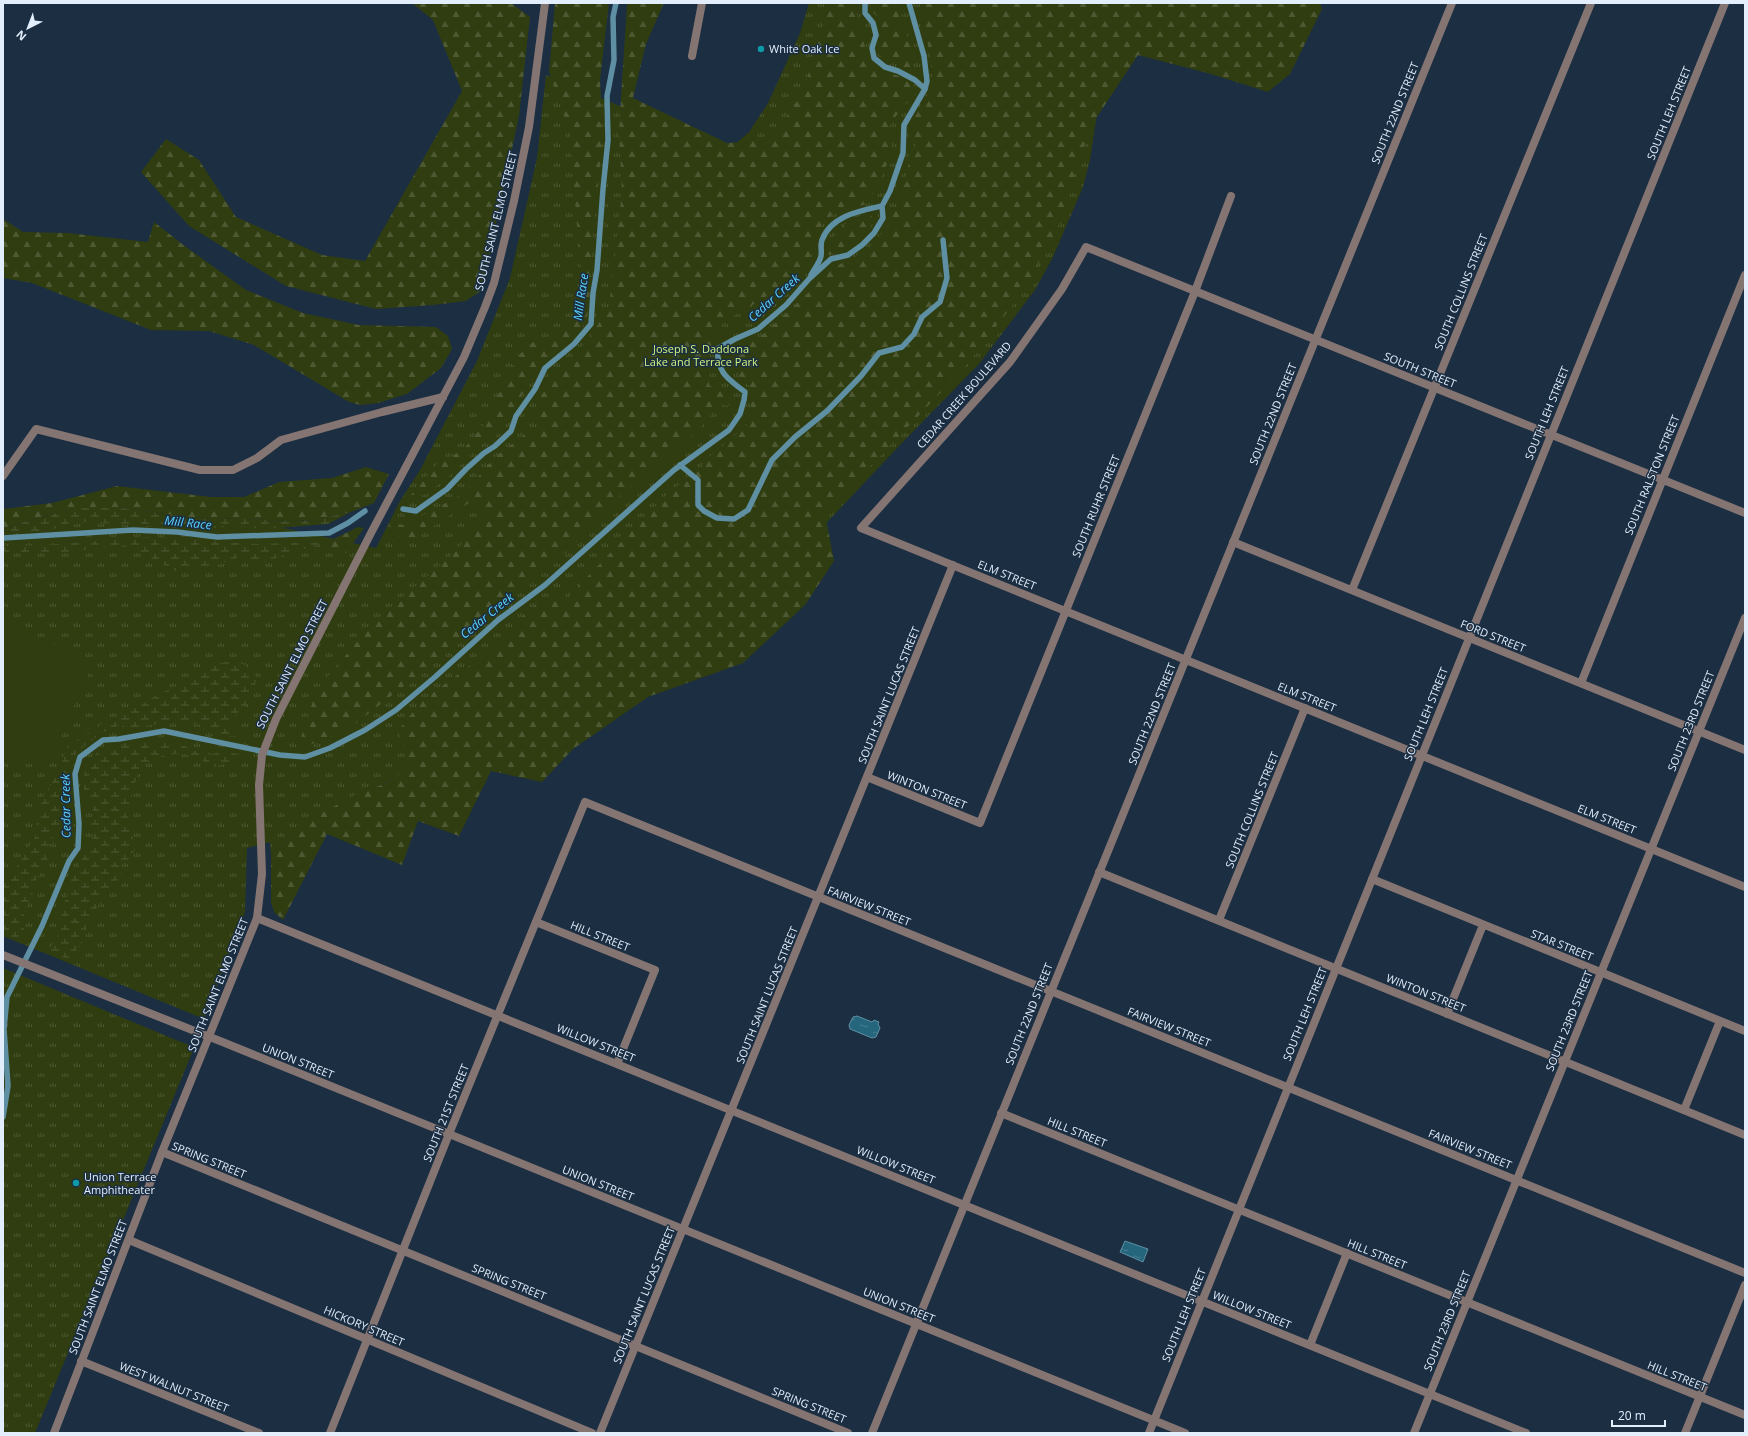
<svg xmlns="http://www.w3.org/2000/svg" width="1748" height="1436" font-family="'Open Sans',sans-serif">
<defs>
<pattern id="grass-tufts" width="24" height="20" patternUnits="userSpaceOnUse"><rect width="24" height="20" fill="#303d10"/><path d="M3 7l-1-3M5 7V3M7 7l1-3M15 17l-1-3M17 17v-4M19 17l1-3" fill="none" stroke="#4e5934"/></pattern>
<pattern id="forest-firs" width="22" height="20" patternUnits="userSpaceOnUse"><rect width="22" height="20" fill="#303d10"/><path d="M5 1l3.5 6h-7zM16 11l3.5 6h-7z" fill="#4e5934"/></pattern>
<pattern id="wetland-marsh" width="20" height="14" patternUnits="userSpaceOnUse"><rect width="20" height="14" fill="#303d10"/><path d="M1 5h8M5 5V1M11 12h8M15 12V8" fill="none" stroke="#4e5934"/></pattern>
<pattern id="water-ripples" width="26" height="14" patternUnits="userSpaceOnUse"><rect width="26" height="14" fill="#26667d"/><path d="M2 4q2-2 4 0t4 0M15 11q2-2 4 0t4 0" fill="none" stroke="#457c90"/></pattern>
</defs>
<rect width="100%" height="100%" fill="#1b2e42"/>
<path fill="url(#grass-tufts)" d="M809,3H1099L1097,114L1090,160L1083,187L1053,257L1035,290L979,364L900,445L799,552L292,835L271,856L270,842L247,848L245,912L204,1019L3,936V531L103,520L265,524L376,548L400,501L420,470L477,361L510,278L537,158L546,75L727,151L749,132L768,103L800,33Z
M3,968L181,1042L189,1045L192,1053L35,1433H3Z"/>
<path fill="url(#forest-firs)" d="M412,3H511L530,17L519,116L482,290L466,301L433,305L376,309L286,286L189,226L141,172L166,139L199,160L236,217L322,255L365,261L462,91L433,20Z
M555,3H609L600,80L603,139L593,231L589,309L585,324L570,341L547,356L496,436L483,443L447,478L424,495H411L438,463L463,450L482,427L518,356L534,341L554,335L582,318L585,299L579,252L570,134L549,72Z
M627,3H664L646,44L633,98L727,143L775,139L804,89L830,3H857L856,11L868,59L888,73L899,76L916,87V95L902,107L889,127L892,152L878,185L866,204L832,215L820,227L814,252L791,282L723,322L702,363L710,386L732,394L729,406L713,403L710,418L669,458L620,495L568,551L490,614L449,651L346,731L301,748L302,734L317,689L377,619L453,554L483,520L478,497L405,545L389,523L404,525L463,494L496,456L537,426V403L554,375L587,341L609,308L622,192L619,130Z
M870,3H895L915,57L910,74L899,65L884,60L876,50C881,31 887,22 869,9Z
M920,3H1320L1322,9L1290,74L1268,92L1211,74L1138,55L1089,129L1061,221L1026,288L963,369L825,514L834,561L805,605L743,663L648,697L573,749L542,782L491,771L459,836L418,821L402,865L327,834L283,920L274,912L271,902V856L305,822L357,794L384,784L401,773L408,757L398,731L421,702L509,636L528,608L567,598L669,492L697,472L710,456L746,426L750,417L751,403L758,395L739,375L732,349L758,339L803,298L831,269L868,249L888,226L901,195L910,159L917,140L911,134L915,117L933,85L931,62Z
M869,213L875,220C864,238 846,254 824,255C836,232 843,220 869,213Z
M3,219L23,232L68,233L148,242L154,222L186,247L246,290L303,313L359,325L436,327L448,336L452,349L441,368L407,394L378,403L360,405L349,402L254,345L209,331L151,330L32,283L3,278Z
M366,467L389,474L374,503L351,512L315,520L292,521L189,517L120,508H74L3,528V509L52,503L117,486L211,497H244L279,482L332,478Z
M358,527L364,528L346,553L319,546Z"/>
<path fill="url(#wetland-marsh)" d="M74,508H120L189,517L292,521L315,520L351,512L328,524L266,529L228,525L206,530L85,522L45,531L3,534V528Z
M155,537L251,544L326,542L257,564L239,557L220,564L175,571L146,555L124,545L70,552L3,553V546H7C56,546 106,539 155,537Z
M230,661H241L257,678L248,704L239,711L228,726L231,732L248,736L247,740L214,732L198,724L185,721L129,728L120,725L101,733L76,753L71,766V797L68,806L46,851L48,862L35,881L32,896L25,909L23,920L25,935L22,941L3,933V883L19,863L35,837L38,812L44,795L58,773L67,747L100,725L141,705L158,694L173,688L211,666Z
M151,743H177L198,752L211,755L219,752L239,754L242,758L214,767C206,763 197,756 189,755C172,751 149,757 139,771C136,775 128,813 128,819C128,829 137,842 134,852C132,858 124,863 119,867L122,874L114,884L107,890L87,925L83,942L68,960L47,949L52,946L61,930L62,909L68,894L72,876L89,846L95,831L90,827C91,823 94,817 93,812C92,804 85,797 84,789C81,744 116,744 151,743Z"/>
<path fill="#303d10" d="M3,622L94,661L48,765L8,762L3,759Z"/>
<path fill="url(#water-ripples)" stroke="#5e8fa3" d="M857,1016L872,1022L874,1020L879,1022L878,1024L880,1028L876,1037L872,1038L850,1029L849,1025L853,1017Z
M1125,1241L1148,1249L1143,1262L1120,1252Z"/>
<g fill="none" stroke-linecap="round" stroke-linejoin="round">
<path stroke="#5e8fa3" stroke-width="5.5" d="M865,3V13L873,23L876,35L872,48L874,58L885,67L898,71L915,80L925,89
M811,275C814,269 820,262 821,256C822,251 820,245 822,240C831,216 859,211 882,206
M680,465L698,480V505L704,511L717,518L734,519L748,510L772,460L795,437L827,411L861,376L879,353L902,347L914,334L922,317L940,302L947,278L943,240
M403,509L416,511L447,489L466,469L484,453L495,446L511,431L516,416L535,389L545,368L574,344L591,324L593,293L597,270L603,189L608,140L607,96L614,60L613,17L616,3
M3,538L133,530L177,532L217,537L329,533L348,523L365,511
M3,1117L8,1086L4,1029L7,997L42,926L69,861L78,848L79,824L75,774L80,757L103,740L119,739L164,731L280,755L305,757L330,748L365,730L396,710L435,677L498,620L545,585L674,470L729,430L740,414L744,400L745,392C726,377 719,375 717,349L735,339L758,329L786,305L809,279L831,259L848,255L862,245L874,233L883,218L882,206L890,191L903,153L904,125L925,89L927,81L924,56L909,3"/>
<path stroke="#847472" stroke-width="8" d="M692,56L702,3
M3,476L36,429L200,470H233L257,458L281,440L382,412L443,397
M1233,542L1745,750
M1352,590L1591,3
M1581,683L1745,275
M867,777L980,823L1194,294L1231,196
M1099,872L1745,1135
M1372,879L1745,1031
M257,918L1526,1433
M1219,920L1305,708
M536,922L655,970L617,1064
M1447,1014L1483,925
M1684,1110L1720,1021
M1001,1113L1745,1415
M162,1152L848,1433
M129,1240L592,1433
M1310,1345L1347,1253"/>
<path stroke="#847472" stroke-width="8" d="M1745,513L1086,247L1062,289L1010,362L861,528L1745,887
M81,1361L259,1433
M54,1433L162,1152L257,918L262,874L259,785L262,755L276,719L371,533L464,357L485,307L494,283L514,201L529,127L545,3
M330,1433L449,1134L585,802L1745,1273
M600,1433L953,565
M872,1433L1452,3
M1149,1433L1725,3
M1414,1433L1745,618
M1685,1433L1745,1285"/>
<path stroke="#847472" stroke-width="8" d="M3,955L225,1043L1185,1433"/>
</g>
<g fill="#0f9aa8" stroke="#1b2e42" stroke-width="1.5">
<circle cx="761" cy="49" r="4"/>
<circle cx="76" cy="1183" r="4"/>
</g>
<g text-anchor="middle" stroke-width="3" stroke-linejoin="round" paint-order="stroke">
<g font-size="11" fill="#e2eefc" stroke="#1b2e42" text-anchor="start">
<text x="769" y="53">White Oak Ice</text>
<text x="84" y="1181">Union Terrace<tspan x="84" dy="13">Amphitheater</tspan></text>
</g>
<g font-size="11" fill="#e2eefc" stroke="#1b2e42">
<text transform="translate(1395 113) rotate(-68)" y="4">SOUTH 22ND STREET</text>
<text transform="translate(1669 113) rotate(-68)" y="4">SOUTH LEH STREET</text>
<text transform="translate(496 221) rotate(-76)" y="4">SOUTH SAINT ELMO STREET</text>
<text transform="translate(1461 292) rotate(-68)" y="4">SOUTH COLLINS STREET</text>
<text transform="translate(1420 370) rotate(22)" y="4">SOUTH STREET</text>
<text transform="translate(964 395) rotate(-49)" y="4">CEDAR CREEK BOULEVARD</text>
<text transform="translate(1547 413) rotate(-68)" y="4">SOUTH LEH STREET</text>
<text transform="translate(1273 414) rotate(-68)" y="4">SOUTH 22ND STREET</text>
<text transform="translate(1652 475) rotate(-68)" y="4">SOUTH RALSTON STREET</text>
<text transform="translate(1096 506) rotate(-68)" y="4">SOUTH RUHR STREET</text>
<text transform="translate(1007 575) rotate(22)" y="4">ELM STREET</text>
<text transform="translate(1493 636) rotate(22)" y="4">FORD STREET</text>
<text transform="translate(292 664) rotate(-63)" y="4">SOUTH SAINT ELMO STREET</text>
<text transform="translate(889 695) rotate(-68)" y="4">SOUTH SAINT LUCAS STREET</text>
<text transform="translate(1307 697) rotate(22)" y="4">ELM STREET</text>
<text transform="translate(1152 714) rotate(-68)" y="4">SOUTH 22ND STREET</text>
<text transform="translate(1426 714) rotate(-68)" y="4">SOUTH LEH STREET</text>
<text transform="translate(1691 721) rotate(-68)" y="4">SOUTH 23RD STREET</text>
<text transform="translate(927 790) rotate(22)" y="4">WINTON STREET</text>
<text transform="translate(1252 810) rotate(-68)" y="4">SOUTH COLLINS STREET</text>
<text transform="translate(1607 819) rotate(22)" y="4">ELM STREET</text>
<text transform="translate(869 906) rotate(22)" y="4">FAIRVIEW STREET</text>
<text transform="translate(600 936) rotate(22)" y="4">HILL STREET</text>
<text transform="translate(1562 945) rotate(22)" y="4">STAR STREET</text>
<text transform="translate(218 985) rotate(-68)" y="4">SOUTH SAINT ELMO STREET</text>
<text transform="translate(1426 993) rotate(22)" y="4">WINTON STREET</text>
<text transform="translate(767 995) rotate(-68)" y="4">SOUTH SAINT LUCAS STREET</text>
<text transform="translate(1029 1014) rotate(-68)" y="4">SOUTH 22ND STREET</text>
<text transform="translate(1305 1014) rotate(-68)" y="4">SOUTH LEH STREET</text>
<text transform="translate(1569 1021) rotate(-68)" y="4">SOUTH 23RD STREET</text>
<text transform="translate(1169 1027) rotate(22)" y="4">FAIRVIEW STREET</text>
<text transform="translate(596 1043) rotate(22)" y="4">WILLOW STREET</text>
<text transform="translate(298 1061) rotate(22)" y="4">UNION STREET</text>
<text transform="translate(446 1113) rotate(-68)" y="4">SOUTH 21ST STREET</text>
<text transform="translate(1077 1132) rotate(22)" y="4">HILL STREET</text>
<text transform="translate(1470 1149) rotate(22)" y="4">FAIRVIEW STREET</text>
<text transform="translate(209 1160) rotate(22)" y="4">SPRING STREET</text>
<text transform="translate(896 1165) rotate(22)" y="4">WILLOW STREET</text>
<text transform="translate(598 1183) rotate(22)" y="4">UNION STREET</text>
<text transform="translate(1377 1254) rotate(22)" y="4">HILL STREET</text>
<text transform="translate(509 1282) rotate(22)" y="4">SPRING STREET</text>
<text transform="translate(98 1287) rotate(-69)" y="4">SOUTH SAINT ELMO STREET</text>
<text transform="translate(644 1295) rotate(-68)" y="4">SOUTH SAINT LUCAS STREET</text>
<text transform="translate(899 1305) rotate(22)" y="4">UNION STREET</text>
<text transform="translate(1252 1310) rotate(22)" y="4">WILLOW STREET</text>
<text transform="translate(1184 1315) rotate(-68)" y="4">SOUTH LEH STREET</text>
<text transform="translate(1447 1321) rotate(-68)" y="4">SOUTH 23RD STREET</text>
<text transform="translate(364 1326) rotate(23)" y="4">HICKORY STREET</text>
<text transform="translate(1677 1376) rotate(22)" y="4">HILL STREET</text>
<text transform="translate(174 1387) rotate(22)" y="4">WEST WALNUT STREET</text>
<text transform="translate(809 1405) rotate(22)" y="4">SPRING STREET</text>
</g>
<g font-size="11" fill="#cff47c" stroke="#1b2e42">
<text x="701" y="353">Joseph S. Daddona<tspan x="701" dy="13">Lake and Terrace Park</tspan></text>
</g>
<g font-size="12" font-style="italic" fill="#5bd3fe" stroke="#1b2e42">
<text transform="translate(581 297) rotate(-82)" y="4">Mill Race</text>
<text transform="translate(774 298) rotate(-42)" y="4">Cedar Creek</text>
<text transform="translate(188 523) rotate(6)" y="4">Mill Race</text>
<text transform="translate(487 616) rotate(-39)" y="4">Cedar Creek</text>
<text transform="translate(66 806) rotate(-91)" y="4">Cedar Creek</text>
</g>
</g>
<rect width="1748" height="1436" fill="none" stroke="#e2eefc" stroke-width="8"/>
<g transform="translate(28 28) rotate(222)" stroke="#1b2e42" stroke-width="3" paint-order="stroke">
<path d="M0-3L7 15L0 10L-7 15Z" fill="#e2eefc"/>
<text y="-6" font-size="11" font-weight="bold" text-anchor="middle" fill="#e2eefc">N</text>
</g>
<path d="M1612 1420v6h53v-6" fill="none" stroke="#e2eefc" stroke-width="2"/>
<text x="1618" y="1420" font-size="12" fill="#e2eefc" stroke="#1b2e42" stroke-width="3" paint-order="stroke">20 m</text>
</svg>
